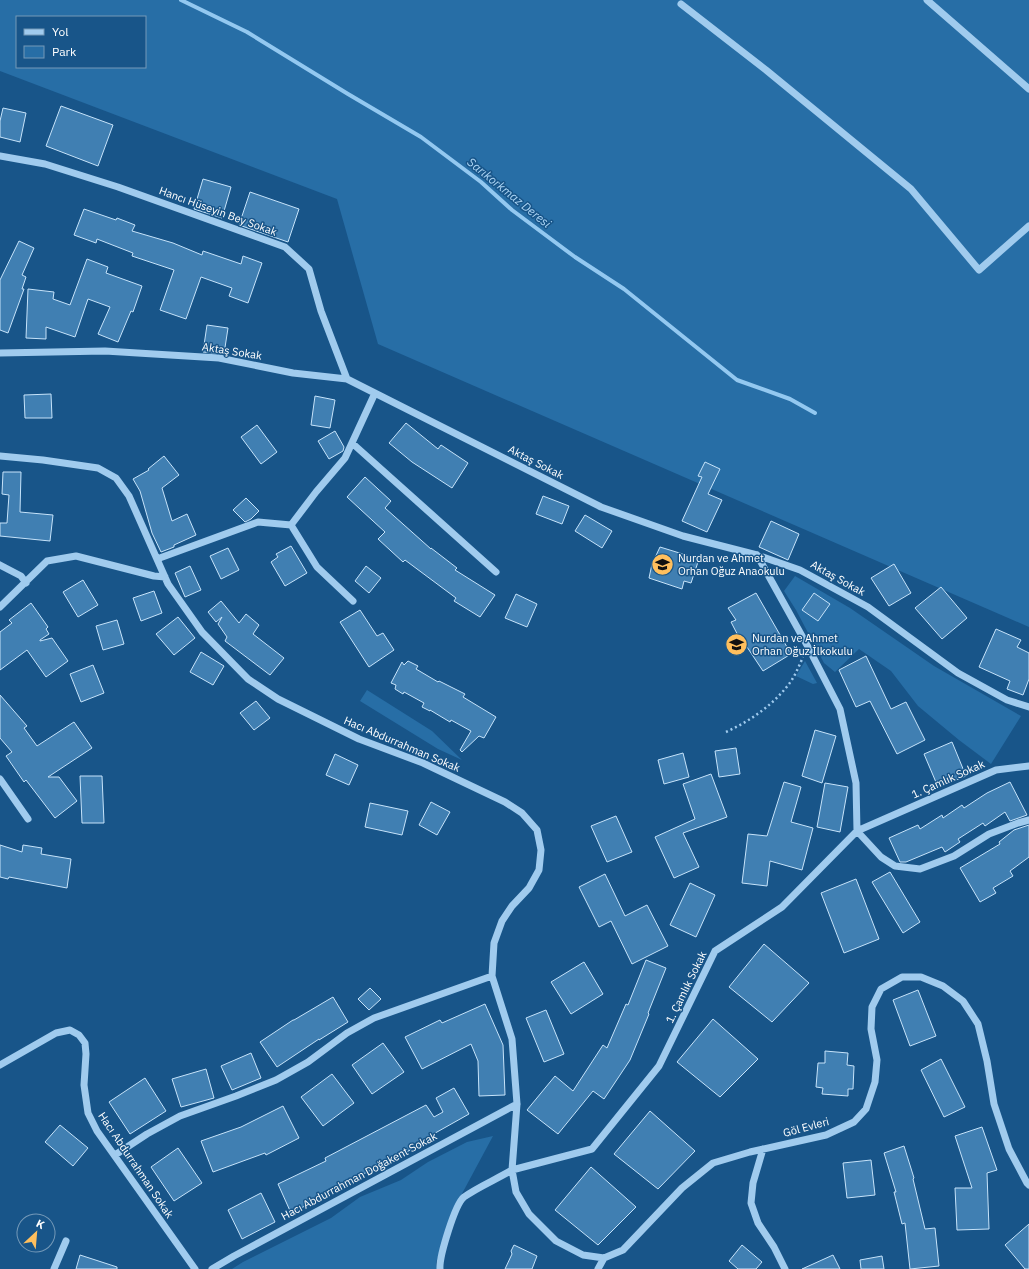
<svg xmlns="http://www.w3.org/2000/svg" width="1029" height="1269" font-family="'IBM Plex Sans',sans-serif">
<rect width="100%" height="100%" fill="#185589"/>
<path fill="#276ea6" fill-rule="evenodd" d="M0,0H1029V627L378,344L337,199L0,71ZM17,17H145V67H17Z
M795,576L850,608L934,666L1021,716L991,764L959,740L918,706L891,671L859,649L835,672L824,663L796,610L784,591Z
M805,661L817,683L813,684L796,676Z
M367,690L432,731L462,760L438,749L360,701Z
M493,1136L450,1216L436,1263L437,1269H232L243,1262L331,1218L360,1197L401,1180L428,1162L467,1142Z"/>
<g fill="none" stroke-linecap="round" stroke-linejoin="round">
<path stroke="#93c8f0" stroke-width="4" d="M181,0L247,32L348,94L421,137L481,182L512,210L575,257L624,289L737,380L790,399L815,413"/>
</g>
<path fill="#407fb2" stroke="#c6e3fa" d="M61,106L113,125L98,166L46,146Z
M3,108L26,113L20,142L0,137V121Z
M203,179L231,187L222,218L194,209Z
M250,192L299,209L288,242L239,225Z
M84,209L116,220L117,218L135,225L132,231L173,243L202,255L203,251L241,264L243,256L262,263L248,303L229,296L232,288L201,277L186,319L160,310L174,270L132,256L133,253L97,239L96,243L74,235Z
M19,241L34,248L22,275L26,277L22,289H24L8,333L0,330V280Z
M87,259L108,267L106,273L142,286L133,312L131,311L118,342L98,334L110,307L88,299L75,337L46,327V339L26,338L28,289L54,292L53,299L70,305Z
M207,325L228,328L224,354L203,352Z
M51,394L52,418H25L24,395Z
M315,396L335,400L330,428L311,425Z
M406,423L438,449L441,445L468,463L452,488L412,462L389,443Z
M257,425L277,452L261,464L241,437Z
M335,431L344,447L343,451L329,459L318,441Z
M164,456L179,475L162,488L172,521L187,514L196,535L174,545V547L161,552L152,533L140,491L133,479L149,470L148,469Z
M705,462L720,469L708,494L722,500L707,532L682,521L702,477L698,476Z
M3,472H21L20,512L53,515L50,541L0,536V523H7L9,495L2,494Z
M365,477L391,501L385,508L431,549V548L457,568L455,570L495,595L480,617L454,601L456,598L405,560L403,562L378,539L385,532L347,497Z
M543,496L569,506L562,524L536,514Z
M246,498L259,511L251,519L245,522L233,510Z
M585,515L612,531L602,548L575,531Z
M771,521L799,534L788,560L759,547Z
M291,546L307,573L285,586L271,562L278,557L276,554Z
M660,547L699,559L691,583L684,581L682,589L649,578L652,564Z
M228,548L239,570L221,579L210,556Z
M894,564L911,593L889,606L871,578Z
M190,566L201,590L185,597L175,573Z
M366,566L381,578L369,593L355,581Z
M83,580L98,605L78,617L63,592Z
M941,587L967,618L942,639L915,608Z
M154,591L162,613L141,621L133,598Z
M756,593L791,654L763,671L747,647L745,649L731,622L736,620L728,608Z
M814,593L830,604L818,621L802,610Z
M516,594L537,604L527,627L505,618Z
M221,601L239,623L246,614L259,625L253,634L284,658L270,675L225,641L227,637L218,624L222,617L216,622L208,612Z
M31,603L48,627L46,629L49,634L40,640V641L52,638L68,661L46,677L27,650L0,670V632L12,623L9,620Z
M360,610L377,636L383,633L394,650L369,667L340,622Z
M178,617L195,638L174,655L156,634Z
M117,620L124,644L103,650L96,626Z
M996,629L1021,640L1017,647L1029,653V679L1023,695L1007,689L1010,681L979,667Z
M201,652L224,666L213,685L190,672Z
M866,656L891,709L906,702L925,740L897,754L870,701L856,707L839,670Z
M408,661L418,666L416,669L438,682L439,681L465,694L463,697L496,717L484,738L479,736L462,752L460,750L471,731L451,720L450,722L430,710V711L422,707L424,703L404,692L403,694L395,689L396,685L391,683L402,662L404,665Z
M93,665L104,693L81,702L70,674Z
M0,695L27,726L24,728L37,746L74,722L92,748L48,777H59L77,801L55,818L26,780L24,782L6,756L12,752L0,738Z
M256,701L270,718L254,730L240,713Z
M815,730L836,736L822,783L802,776Z
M952,742L966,776L938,787L924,754Z
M736,748L740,774L719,777L715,751Z
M683,753L689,777L664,784L658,760Z
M335,754L358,765L349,785L326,775Z
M711,774L727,817L683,833L699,867L674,878L655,837L695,819L683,784Z
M80,776H102L104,823H82Z
M784,782L801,787L791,822L813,828L802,870L770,861L767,886L742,883L748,834L767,836Z
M1010,782L1027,815L1010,821L1005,812L985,826L983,823L958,839L960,842L945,852L942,847L906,862H900L889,838L918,825L920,829L942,815L943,818L962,805L964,808L987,793Z
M825,783L848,787L840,832L817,827Z
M431,802L450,812L437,835L419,825Z
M370,803L408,811L402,835L365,827Z
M616,816L632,852L607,862L591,826Z
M1029,825V857L1010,871L1013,876L993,888L996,893L980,902L960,868L1000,844L999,842L1014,830Z
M0,845L22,852L23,845L42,848L41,854L71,859L67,888L9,877L8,879L0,877Z
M890,872L920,922L903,933L872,882Z
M605,874L625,916L647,905L668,946L632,964L611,921L599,927L579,887Z
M856,879L879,939L844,953L821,893Z
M690,883L715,895L696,937L670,925Z
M764,944L809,983L772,1022L729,987Z
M646,960L666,968L648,1013L649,1014L630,1060L604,1099L593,1091L558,1134L527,1110L555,1076L573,1091L603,1045L607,1048L626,1004L628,1005Z
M584,962L603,994L571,1014L551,982Z
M370,988L381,999L369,1010L358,999Z
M918,990L936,1036L910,1046L893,1000Z
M333,997L348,1022L319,1040V1039L277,1067L260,1042L293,1020H294Z
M485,1004L503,1045L505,1095L479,1096L478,1061L471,1044L422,1069L405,1037L440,1020L442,1023Z
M546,1010L564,1054L544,1062L526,1018Z
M713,1019L758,1059L720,1097L677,1062Z
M383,1043L404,1072L372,1094L352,1065Z
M825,1051L848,1053L847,1065L854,1066L853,1089H848V1096L822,1094L823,1088L816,1087L818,1063H825Z
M251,1053L261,1078L232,1090L221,1066Z
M941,1059L965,1107L944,1117L921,1070Z
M206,1069L214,1098L181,1107L172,1079Z
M332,1074L354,1103L323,1126L301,1097Z
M145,1078L166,1111L130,1134L109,1102Z
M454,1088L469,1114L421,1141L422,1144L324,1194L325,1196L291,1213L278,1184L326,1161L325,1158L426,1105L434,1117L443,1112L436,1098Z
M283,1106L299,1138L266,1155L265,1153L213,1172L201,1141L241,1127Z
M650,1111L695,1151L658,1189L614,1154Z
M60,1125L88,1148L73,1166L45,1142Z
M982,1127L997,1170L987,1173L989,1229L957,1230L955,1188H972L955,1136Z
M904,1146L914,1178L913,1179L925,1229L935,1228L939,1266L910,1269L905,1223L902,1224L894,1192H896L884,1153Z
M178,1148L202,1183L174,1201L151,1167Z
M871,1160L875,1195L847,1198L843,1163Z
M591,1167L636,1207L598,1245L555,1210Z
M261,1193L275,1222L242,1239L228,1210Z
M1029,1224V1269H1025L1005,1245Z
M514,1245L537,1256L532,1269H505L512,1254L511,1251Z
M742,1245L762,1262L756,1269H738L729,1261Z
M80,1255L117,1267V1269H76Z
M833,1255L840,1269H802Z
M882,1256L884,1269H861L860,1260Z"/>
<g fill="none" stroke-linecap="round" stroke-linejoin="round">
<path stroke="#a0cbee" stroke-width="2.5" stroke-dasharray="2 3" stroke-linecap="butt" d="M726,732C750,721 772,706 789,684C795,676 799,666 803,657"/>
<path stroke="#a0cbee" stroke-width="7" d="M927,0L1029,89
M681,4L766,70L911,189L979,270L1029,226
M0,156L45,164L118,187L285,247L309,269L321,311L347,379
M0,353L105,351L219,358L293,373L347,379L601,507L683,536L757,555L800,570L868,607L958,673L1007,700L1029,707
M352,443L496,572
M0,456L43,460L98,468L116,478L129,496L168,584L202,632L248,679L278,699L359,739L423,763L505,802L522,813L537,830L541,850L539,870L529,888L512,906L502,921L494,943L492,976L512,1039L517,1104L512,1170C497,1179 478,1187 464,1197C455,1204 439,1257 440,1269
M291,525L316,492L345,458L375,393
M757,555L807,645L840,709L856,783L857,831L881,857L895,866L920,869L954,856L989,834L1018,823L1029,820
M157,559L258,522L291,525L317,567L353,601
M0,565L21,576L26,583
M0,607L47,561L76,556L154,576L165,577
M1029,766L996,770L857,831L782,907L715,951L659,1066L592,1149L512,1170L516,1192L529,1214L556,1241L583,1255L604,1258L623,1250L682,1188L713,1163L750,1152L826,1135L854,1122L866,1109L875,1082L877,1060L871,1029L872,1007L881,989L902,977H921L943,986L963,1001L978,1024L987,1061L994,1104L1009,1149L1027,1183L1029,1185
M0,779L28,819
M0,1065L56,1033L70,1030L79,1035L85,1043L86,1054L84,1085L88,1113L97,1131L195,1269
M763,1149L753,1183L751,1203L758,1223L774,1247L785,1269
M115,1155L147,1134L180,1116L236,1096L276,1080L308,1062L347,1033L374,1018L492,976
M54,1269L66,1241
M212,1269L234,1256L517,1104
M598,1269L604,1258"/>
</g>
<defs>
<symbol id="school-disc" viewBox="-11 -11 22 22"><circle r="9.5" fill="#ffbf5d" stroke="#185589"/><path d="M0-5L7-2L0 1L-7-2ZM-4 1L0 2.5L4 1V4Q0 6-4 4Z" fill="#111"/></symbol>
</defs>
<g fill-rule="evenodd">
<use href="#school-disc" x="650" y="552" width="25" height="25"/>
<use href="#school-disc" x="724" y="632" width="25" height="25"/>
</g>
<g text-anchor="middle" stroke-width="3" stroke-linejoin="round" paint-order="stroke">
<g font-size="11" fill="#fff" stroke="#185589">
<text transform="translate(218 211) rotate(20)" y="4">Hancı Hüseyin Bey Sokak</text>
<text transform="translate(232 351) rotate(9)" y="4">Aktaş Sokak</text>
<text transform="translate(536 462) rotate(27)" y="4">Aktaş Sokak</text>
<text transform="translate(838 578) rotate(29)" y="4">Aktaş Sokak</text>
<text transform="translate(402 744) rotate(23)" y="4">Hacı Abdurrahman Sokak</text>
<text transform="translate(948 779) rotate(-24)" y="4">1. Çamlık Sokak</text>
<text transform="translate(686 987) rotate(-64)" y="4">1. Çamlık Sokak</text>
<text transform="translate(806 1127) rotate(-15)" y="4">Göl Evleri</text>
<text transform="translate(136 1165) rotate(56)" y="4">Hacı Abdurrahman Sokak</text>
<text transform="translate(359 1176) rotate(-28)" y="4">Hacı Abdurrahman Doğakent Sokak</text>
</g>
<g font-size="11" fill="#fff" stroke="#185589" text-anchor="start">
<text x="678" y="562">Nurdan ve Ahmet<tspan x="678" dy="13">Orhan Oğuz Anaokulu</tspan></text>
<text x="752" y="642">Nurdan ve Ahmet<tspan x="752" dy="13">Orhan Oğuz İlkokulu</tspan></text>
</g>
<g font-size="12" font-style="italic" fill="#acd5f5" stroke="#185589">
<text transform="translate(509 193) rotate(39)" y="4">Sarıkorkmaz Deresi</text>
</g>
</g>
<rect x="16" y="16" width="130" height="52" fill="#185589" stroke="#7499b8"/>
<rect x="24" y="29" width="20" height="6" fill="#a0cbee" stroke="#7499b8"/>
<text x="52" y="36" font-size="12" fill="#ffffff">Yol</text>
<rect x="24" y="46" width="20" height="12" fill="#276ea6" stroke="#7499b8"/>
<text x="52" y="56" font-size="12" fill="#ffffff">Park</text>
<g transform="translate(36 1233) rotate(26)"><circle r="19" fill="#185589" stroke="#7499b8"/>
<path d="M0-3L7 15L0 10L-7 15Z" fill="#ffbf5d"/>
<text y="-6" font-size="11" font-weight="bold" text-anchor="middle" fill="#ffffff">K</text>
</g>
</svg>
